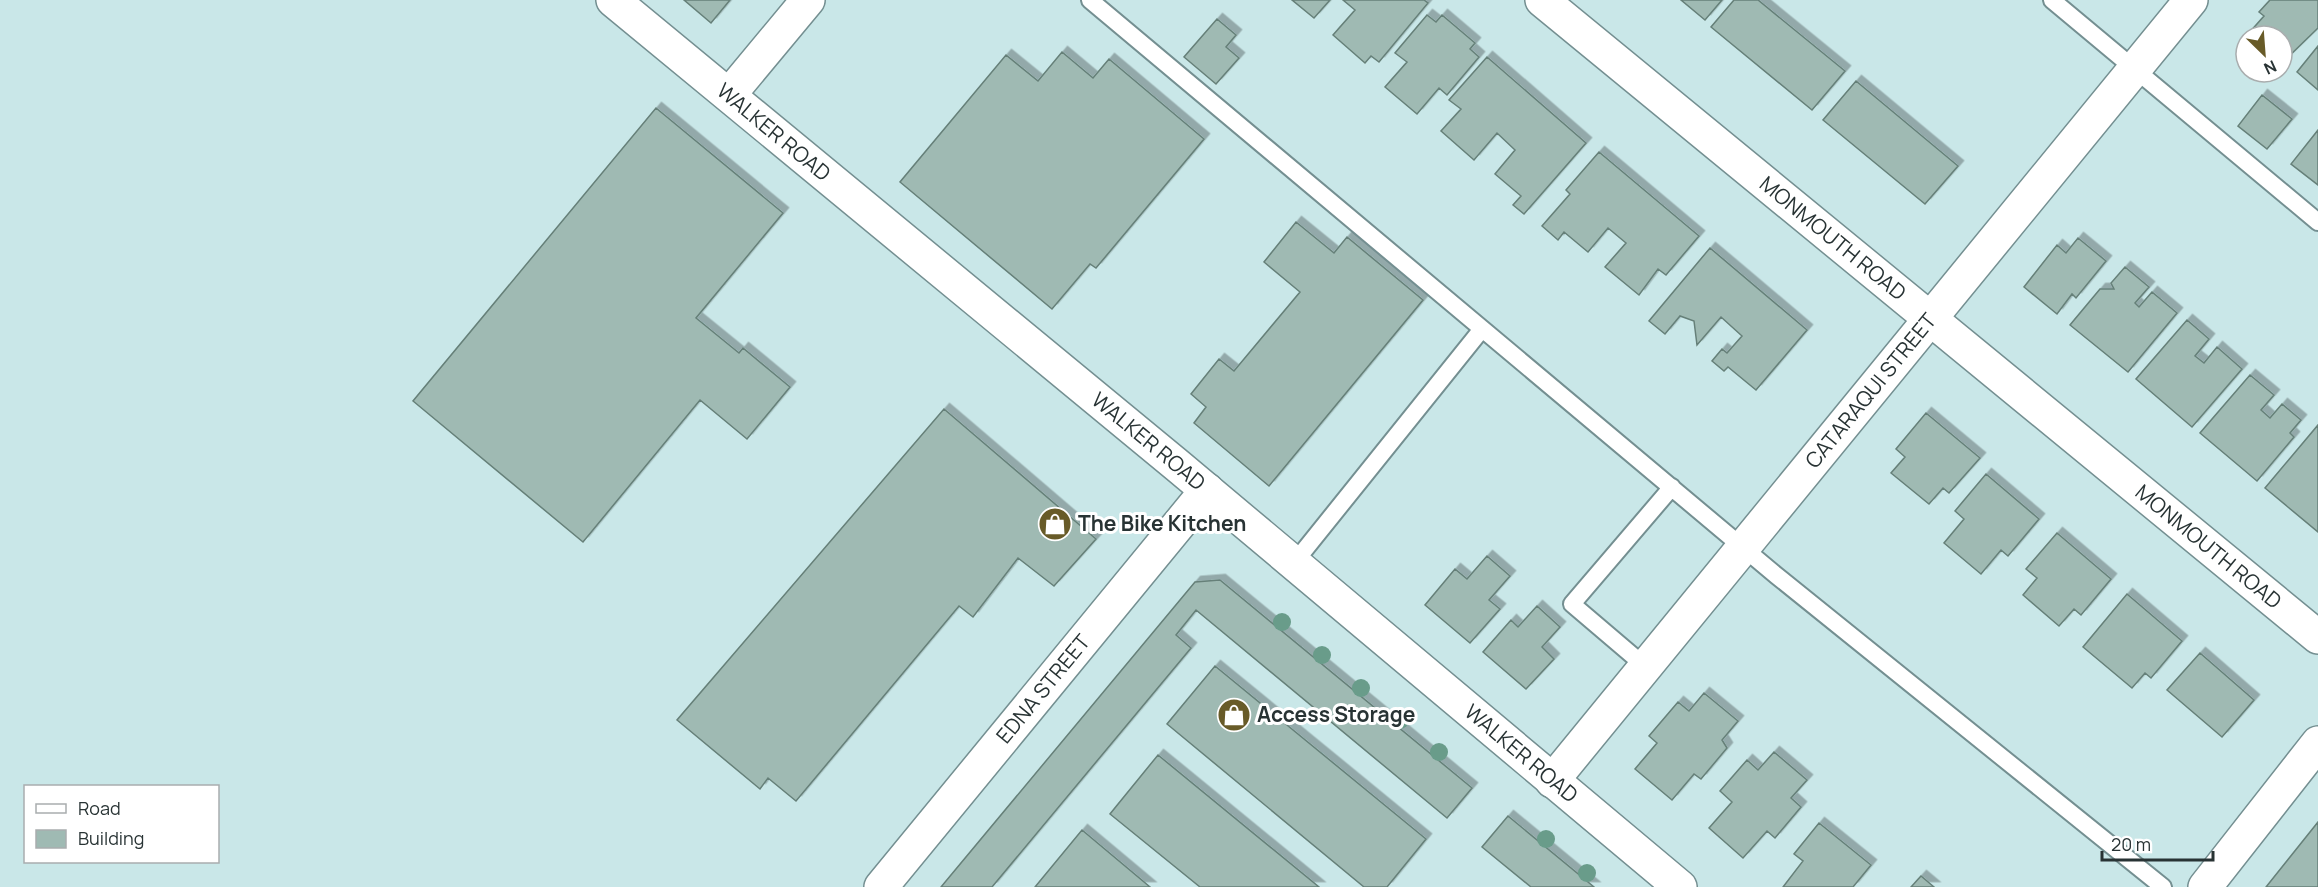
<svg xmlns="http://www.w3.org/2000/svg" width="2318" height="887" font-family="Manrope,sans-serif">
<defs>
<filter id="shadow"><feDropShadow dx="5.5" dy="-5.5" stdDeviation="0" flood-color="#0004"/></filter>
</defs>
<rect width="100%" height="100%" fill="#c9e7e8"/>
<path fill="#9fbab3" stroke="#668079" stroke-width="1.5" filter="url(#shadow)" d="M684,0H730L711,23Z
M1292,0H1330L1314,18Z
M1343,0H1424L1428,3L1379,62L1371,56L1365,63L1333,35L1355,10Z
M1681,0H1722L1705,20Z
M1734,0H1758L1845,71L1812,110L1711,27Z
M2270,0H2318V28L2282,63V36L2248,34L2264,16L2259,12Z
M1427,15L1436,22L1442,15L1475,43L1470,49L1479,57L1447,95L1439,88L1417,114L1385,87L1407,62L1395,53Z
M1217,19L1236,35L1226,47L1239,58L1216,84L1184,57Z
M2318,46V90L2297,72Z
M1062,52L1093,78L1109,59L1204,139L1096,268L1090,264L1052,309L900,182L1006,55L1038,81Z
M1487,57L1586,143L1524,214L1513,205L1521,196L1495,174L1515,150L1497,133L1474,160L1441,131L1461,109L1449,100Z
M1856,81L1958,166L1925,204L1823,120Z
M2262,95L2292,119L2267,149L2238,126Z
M656,108L783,213L696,318L739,353L743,348L790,387L747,439L700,400L583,542L413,401Z
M2318,130V185L2291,164Z
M1599,152L1699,236L1666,275L1658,269L1639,295L1605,267L1626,243L1608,228L1588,252L1564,232L1558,240L1542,226L1570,194L1566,190Z
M1296,222L1334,253L1347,237L1423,300L1269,486L1194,423L1206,407L1191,394L1219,359L1234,371L1300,292L1264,262Z
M2078,238L2106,261L2076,298L2072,294L2057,314L2024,287L2057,245L2066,253Z
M1710,248L1807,330L1756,390L1728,367L1724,371L1712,361L1722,349L1727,353L1742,336L1721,317L1697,345L1694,321L1680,316L1665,334L1649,321Z
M2125,267L2149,287L2135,303L2139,307L2152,292L2177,313L2128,372L2070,325L2100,289H2114L2111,283Z
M2187,320L2209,339L2195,356L2204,363L2217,347L2242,369L2192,427L2136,379Z
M2250,375L2274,395L2261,410L2270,418L2282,404L2301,420L2290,433L2294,437L2257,481L2200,433Z
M944,409L1096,539L1054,586L1018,558L973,617L959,606L796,801L768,778L760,789L677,720Z
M1926,413L1980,458L1949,493L1943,488L1929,504L1891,473L1905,457L1896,449Z
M2318,425V532L2265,488Z
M1986,474L2039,519L2008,556L2001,550L1981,574L1944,543L1964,519L1955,511Z
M2057,533L2111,579L2081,615L2074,609L2059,626L2023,595L2037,578L2026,569Z
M1487,556L1510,576L1489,600L1500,609L1470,643L1425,605L1455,569L1467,579Z
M1220,580L1472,788L1447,818L1196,610L1176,635L1191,648L992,887H941L1195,582Z
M2127,594L2182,641L2151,678L2145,673L2132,688L2083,647Z
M1537,606L1560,627L1542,647L1554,659L1526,689L1483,652L1511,620L1518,627Z
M2200,653L2254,700L2222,737L2167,690Z
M1215,666L1426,839L1387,887H1364L1167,724Z
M1704,693L1738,721L1722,740L1727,748L1701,779L1694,774L1672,800L1635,769L1657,743L1649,736L1678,702L1689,711Z
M1774,752L1807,780L1791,798L1801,807L1775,838L1767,831L1743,858L1709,828L1732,802L1720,791L1747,760L1758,770Z
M1158,755L1319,887H1200L1110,814Z
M1508,816L1594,887H1531L1482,847Z
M2318,822V887H2266Z
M1819,823L1871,865L1853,887H1783L1803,861L1794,854Z
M1082,830L1150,887H1035Z
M1921,876L1934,887H1911Z"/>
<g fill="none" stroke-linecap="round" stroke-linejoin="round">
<defs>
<path id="service" d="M1090,0L1777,576L2163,887
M2052,0L2318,222
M1294,563L1482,329
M1646,667L1572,604L1672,487"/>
<g id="minor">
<path id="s1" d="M1542,0L2318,637"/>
<path d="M729,95L808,0"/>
<path id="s2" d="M1552,781L2191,0"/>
<path id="s3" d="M881,887L1207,490"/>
<path d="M2205,887L2318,743"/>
</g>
<g id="secondary">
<path id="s4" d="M613,0L1178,466L1680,887"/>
</g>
</defs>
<use href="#service" stroke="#748f91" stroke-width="20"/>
<use href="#minor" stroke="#748f91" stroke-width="36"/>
<use href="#secondary" stroke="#748f91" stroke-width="36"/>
<use href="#service" stroke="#fff" stroke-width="16"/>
<use href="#minor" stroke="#fff" stroke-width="33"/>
<use href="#secondary" stroke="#fff" stroke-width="33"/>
</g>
<g fill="#699c8a">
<circle cx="1282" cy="622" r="9"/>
<circle cx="1322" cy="655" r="9"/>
<circle cx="1361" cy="688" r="9"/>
<circle cx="1400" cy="720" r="9"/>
<circle cx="1439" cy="752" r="9"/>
<circle cx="1546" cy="839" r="9"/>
<circle cx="1587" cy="873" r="9"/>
</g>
<defs>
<symbol id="shop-disc" viewBox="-11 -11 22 22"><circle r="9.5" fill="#685b28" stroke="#fff"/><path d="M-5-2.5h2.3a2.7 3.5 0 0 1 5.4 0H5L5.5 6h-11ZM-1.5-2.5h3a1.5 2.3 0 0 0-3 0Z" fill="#fff"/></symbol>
</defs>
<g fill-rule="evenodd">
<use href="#shop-disc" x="1036" y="505" width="38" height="38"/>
<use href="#shop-disc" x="1215" y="696" width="38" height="38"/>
</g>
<g text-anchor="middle" stroke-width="6" stroke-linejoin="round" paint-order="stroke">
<g font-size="21" fill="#283334" stroke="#fff">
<text dy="7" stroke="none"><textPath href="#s4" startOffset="208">WALKER ROAD</textPath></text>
<text dy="7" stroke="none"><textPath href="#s1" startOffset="376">MONMOUTH ROAD</textPath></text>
<text dy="7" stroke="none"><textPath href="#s2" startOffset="504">CATARAQUI STREET</textPath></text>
<text dy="7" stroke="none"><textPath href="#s4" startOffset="694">WALKER ROAD</textPath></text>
<text dy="7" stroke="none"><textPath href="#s1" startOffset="862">MONMOUTH ROAD</textPath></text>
<text dy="7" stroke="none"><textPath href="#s3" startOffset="256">EDNA STREET</textPath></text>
<text dy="7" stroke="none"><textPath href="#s4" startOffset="1180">WALKER ROAD</textPath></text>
</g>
<g font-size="21" font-weight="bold" fill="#283334" stroke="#fff" text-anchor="start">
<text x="1078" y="531">The Bike Kitchen</text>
<text x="1257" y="722">Access Storage</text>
</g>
</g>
<rect x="24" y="785" width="195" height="78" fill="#ffffff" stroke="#a9adae" stroke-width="1.5"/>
<rect x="36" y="804" width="30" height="9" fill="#ffffff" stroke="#a9adae" stroke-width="1.5"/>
<text x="78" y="815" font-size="18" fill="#283334">Road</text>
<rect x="36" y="830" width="30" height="18" fill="#9fbab3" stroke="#a9adae" stroke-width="1.5"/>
<text x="78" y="845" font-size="18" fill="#283334">Building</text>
<g transform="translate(2264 54) rotate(155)"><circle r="28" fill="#ffffff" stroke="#a9adae" stroke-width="1.5"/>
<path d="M0-4.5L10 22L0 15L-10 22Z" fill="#685b28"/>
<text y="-9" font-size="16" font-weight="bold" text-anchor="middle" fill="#283334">N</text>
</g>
<path d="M2102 851v9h111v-9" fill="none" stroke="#283334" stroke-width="3"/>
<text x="2111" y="851" font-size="18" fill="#283334" stroke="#ffffff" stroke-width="4.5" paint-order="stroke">20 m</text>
</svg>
